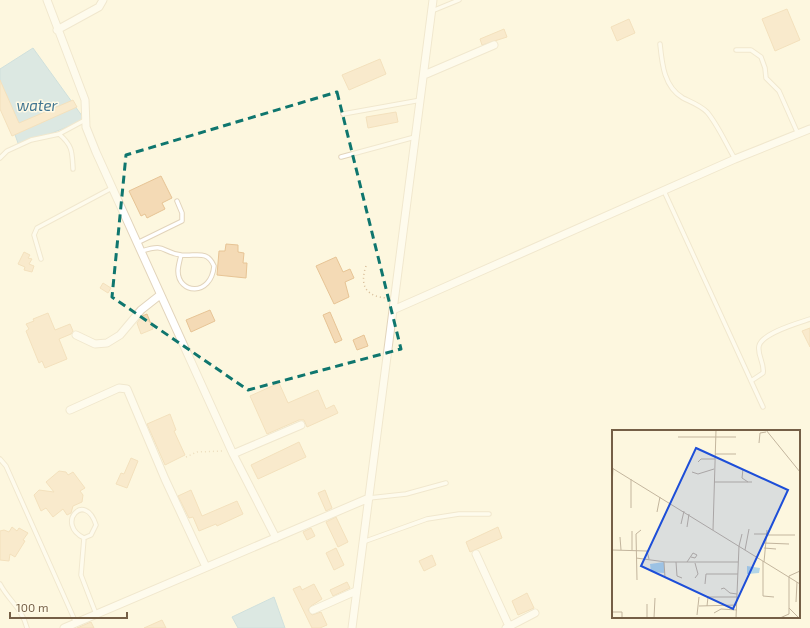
<svg xmlns="http://www.w3.org/2000/svg" width="810" height="628" font-family="'Exo 2',sans-serif">
<rect width="100%" height="100%" fill="#fdf7df"/>
<path fill="#b3d6e7" stroke="#99c3da" d="M33,48L85,120L19,146L0,92V69Z
M274,597L285,628H238L232,617Z"/>
<path fill="#f4dab5" stroke="#e7c495" d="M787,9L800,40L775,51L762,19Z
M629,19L635,33L617,41L611,27Z
M504,29L507,37L482,45L480,39Z
M380,59L386,74L349,90L342,75Z
M0,80L19,123L73,100L77,107L12,136L0,109Z
M396,112L398,122L368,128L366,117Z
M161,176L172,198L162,203L165,209L147,218L145,214L141,216L129,191Z
M226,244L238,245V252L244,253L243,263H247L246,278L217,275L219,251H225Z
M24,252L30,255L28,258L32,259L29,264L34,266L32,272L24,270L25,267L18,264Z
M336,257L343,272L350,269L354,278L345,282L349,297L334,304L316,266Z
M103,283L111,288L108,293L100,288Z
M210,310L215,321L191,332L186,320Z
M330,312L342,340L335,343L323,315Z
M48,313L55,330L70,324L73,331L71,334L59,339L67,359L45,368L42,361L39,363L26,331L29,329L26,324L34,321L33,319Z
M147,314L153,329L141,334L137,323L142,316Z
M810,328V347L802,331Z
M364,335L368,346L357,350L353,340Z
M279,383L288,403L318,390L326,409L334,405L338,413L307,427L304,420H299L267,434L250,396Z
M170,414L176,430L174,431L185,455L165,465L147,424Z
M299,442L306,457L258,479L251,465Z
M131,458L138,461L127,488L116,484L121,473L124,474Z
M59,471L66,472L68,475L73,472L85,488L80,491L83,495L82,502L73,506L71,513L67,515L63,509L53,517L46,508L41,511L34,495L39,490L54,492L46,482Z
M191,490L202,516L237,501L243,514L217,526L216,524L199,531L193,517L189,518L178,496Z
M325,490L332,508L326,511L318,493Z
M336,517L348,542L338,547L326,522Z
M12,527L17,531L19,528L28,533L23,540L25,541L15,557L10,554L9,561L0,560V531L4,530L9,532Z
M498,527L502,538L470,552L466,542Z
M311,528L315,536L307,540L303,532Z
M336,548L344,565L334,570L326,553Z
M432,555L436,565L424,571L419,561Z
M347,582L350,588L333,596L330,590Z
M314,584L322,599L311,606L308,610L312,615L321,612L327,625L320,628H312L293,589L300,586L302,590Z
M527,593L534,608L518,615L512,601Z
M162,620L166,628H144Z
M91,622L94,628H77Z"/>
<g fill="none" stroke-linecap="round" stroke-linejoin="round">
<defs>
<path id="service" d="M432,11L459,0
M660,44C662,64 664,87 683,98C691,102 700,105 707,112C718,125 726,144 735,159
M736,50H751L761,57L765,68L766,78L779,91L798,134
M343,114L421,100
M59,134C73,146 72,152 73,169
M341,157L415,137
M0,158L7,151L31,140L59,134L85,120
M664,191L763,407
M137,243L182,221V213L177,201
M142,251C167,243 160,252 181,255C195,257 207,249 214,266C211,297 178,294 178,271C178,266 180,260 181,255
M41,259L34,235L37,228L112,188
M751,381L763,373C765,364 757,355 759,346C762,333 798,323 810,319
M0,459L6,466L76,623
M369,498L406,494L446,483
M84,538C55,524 85,490 96,525L91,535L84,538L81,575L96,614
M363,542L427,519L459,514H489
M0,584C9,601 22,608 27,628"/>
<path id="minor" d="M47,0L85,100L86,127L96,152L233,454L276,538
M57,30L99,7L103,0
M424,75L494,45
M393,310L735,159L810,129
M76,335L95,344L107,343L120,335L141,310L160,295
M70,410L119,388L127,389L165,479L206,567
M233,454L301,425
M476,554L509,626
M313,610L356,591
M64,628L369,498
M352,628L433,0
M506,628L535,613"/>
</defs>
<use href="#service" stroke="#e2d4bb" stroke-width="5.5"/>
<use href="#minor" stroke="#e2d4bb" stroke-width="9"/>
<path stroke="#d8be99" stroke-width="1.5" stroke-dasharray="1 3" stroke-linecap="butt" d="M366,266C359,287 367,297 388,298
M186,457L197,452L223,451"/>
<use href="#service" stroke="#fff" stroke-width="3.5"/>
<use href="#minor" stroke="#fff" stroke-width="7"/>
</g>
<path d="M0 0H810V628H0ZM337,92L401,349L248,390L112,297L126,155Z" fill="#fdf7df" fill-opacity=".55" fill-rule="evenodd"/>
<path fill="none" stroke="#0f766e" stroke-width="3" stroke-dasharray="8 5" stroke-linejoin="round" d="M337,92L401,349L248,390L112,297L126,155Z"/>
<g text-anchor="middle" stroke-width="3" stroke-linejoin="round" paint-order="stroke">
<g font-size="15" font-style="italic" fill="#417591" stroke="#fffae6">
<text x="37" y="111">water</text>
</g>
</g>
<g transform="translate(612 430)">
<rect width="188" height="188" fill="#fdf7df"/>
<path d="M52,132V143L39,142L38,134ZM135,136L148,138L147,143L135,144Z" fill="#b3d6e7"/>
<path fill="none" stroke="#c3b59d" stroke-width="1" d="M154,0L188,42M66,7H124M147,13L148,3L154,2M103,24H124M86,32L89,29H103M0,38L188,154M131,39L130,48L136,52M80,42L86,44L102,39M102,52H140M0,56L1,38M19,78V49M45,82L48,67M69,94L72,81M75,97L77,84M101,100L104,0M20,101V120M142,104H155M155,105H183M8,107L9,120M152,113L177,114M152,118L164,119M0,120L35,121L37,129M133,120L137,99M24,128L54,132H126M151,131V166L162,167M52,132L53,148M64,132L65,146L70,148M75,132L81,123L85,125L83,128L79,127M152,132L155,100M83,133L86,144L83,148M25,150L24,104L29,100M93,154L94,144H126M109,159L112,158L118,163L125,164M184,172L185,152M35,174V188M87,176L125,175M95,176L96,167H125M177,178L187,188M0,182H10V188M102,183L109,179L125,180M85,185L87,167M42,188L43,168M124,188L127,116L130,104M168,188L177,184V146L188,141"/>
<path fill="#1d4ed8" fill-opacity="0.15" stroke="#1d4ed8" stroke-width="2" d="M84,18L176,60L121,179L29,136Z"/>
<rect width="188" height="188" fill="none" stroke="#755f46" stroke-width="2"/>
</g>
<path d="M10 612v6h117v-6" fill="none" stroke="#755f46" stroke-width="2"/>
<text x="16" y="612" font-size="12" fill="#755f46" stroke="#fffae6" stroke-width="3" paint-order="stroke">100 m</text>
</svg>
